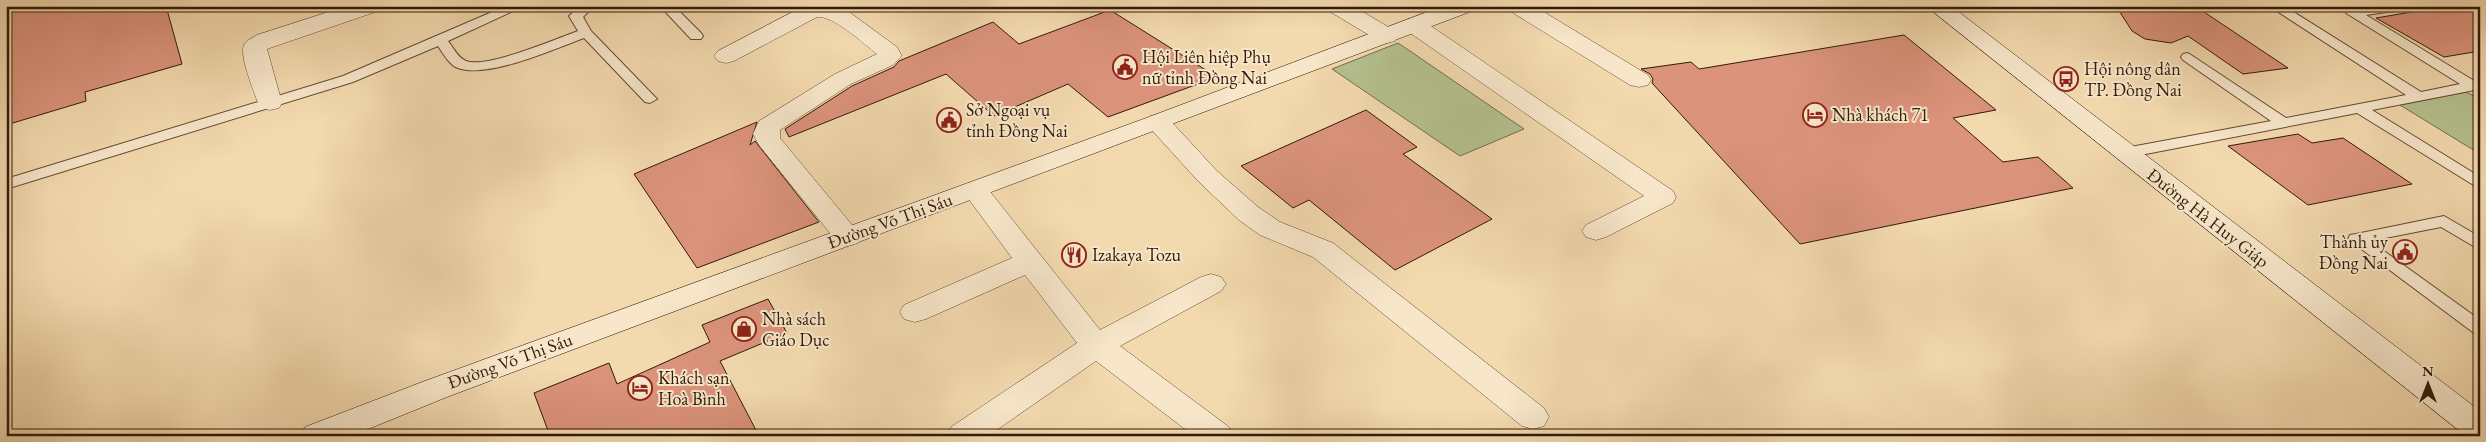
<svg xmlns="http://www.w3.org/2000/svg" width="2486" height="442" font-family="'EB Garamond',serif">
<rect width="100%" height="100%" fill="#f3d9ae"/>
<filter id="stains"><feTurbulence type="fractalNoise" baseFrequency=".004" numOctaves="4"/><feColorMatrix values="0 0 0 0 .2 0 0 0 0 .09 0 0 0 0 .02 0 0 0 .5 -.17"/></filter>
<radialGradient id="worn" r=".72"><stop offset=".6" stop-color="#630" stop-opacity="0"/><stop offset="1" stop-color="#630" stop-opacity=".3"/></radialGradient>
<path fill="#b5c08f" stroke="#746d4b" d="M1398,43L1407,49L1524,129L1460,156L1332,69Z
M2466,92L2480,99V154L2400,105Z"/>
<path fill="#db937c" stroke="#321a07" d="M6,6H166L182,64L85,92L86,101L6,125Z
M2116,6H2195L2288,68L2243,74L2188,36L2171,43L2145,39L2132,31Z
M2447,6H2480V51L2444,57L2376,18Z
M1110,10L1217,77L1108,117L1068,84L994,116L946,74L789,137L785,129L852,86L894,67L899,61L993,22L1019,44Z
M1904,35L1996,110L1953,118L2003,162L2038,157L2073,188L1800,244L1652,83L1653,79L1650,74L1641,69L1691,62L1699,69Z
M1366,110L1417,147L1403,154L1492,219L1395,270L1309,200L1293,208L1241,166Z
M757,122L750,145L755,141L819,222L697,268L634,174Z
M2298,134L2312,143L2343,138L2412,184L2308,205L2228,146Z
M768,299L787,333L720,361L759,436H550L534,393L609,363L617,384L710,342L702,325Z"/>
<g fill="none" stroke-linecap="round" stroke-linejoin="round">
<defs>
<path id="service" d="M506,6H524L448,41C453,47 458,58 466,61C486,69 556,39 578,31L569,16L580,6H594L583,17L591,31L657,99L650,103L645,102L584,38C554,49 487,79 458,68C449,65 443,53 438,46L353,82L6,189V179L343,76Z
M660,6H674L701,33L703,36L701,39H691Z
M2269,6H2284L2421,92L2460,84L2346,13L2348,10L2372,6H2407L2401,10L2366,15L2476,82L2480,81V89L2372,110L2480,177V189L2357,113L2125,158L2120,156L2117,153L2120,150L2125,148L2271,121L2183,60L2181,57L2183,54L2188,53L2286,118L2406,95Z
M2444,216L2480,237V250L2441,227L2370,241L2480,320V335L2474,333L2348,239L2350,235L2356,234Z"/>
<path id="minor" d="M347,6H381L378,11L267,49L282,103L279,108L270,110L261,108L258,103C254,91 239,56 244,45C246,40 253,38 257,35Z
M804,6H838L845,9L897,47L902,56L893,65L851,84L780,130V138L862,237L858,243L848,246L838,243L759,145L753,134L759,121L835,74L877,54C864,44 833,15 817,17L734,61L726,63L718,61L714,56L718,51Z
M1326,6H1353L1395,31L1398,36L1395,41L1387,43L1379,41L1329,11Z
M1507,6H1534L1648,75L1651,80L1648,85L1639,87L1630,85L1510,11Z
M1414,18L1422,20L1673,191L1676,197L1673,203L1606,237L1596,240L1586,237L1582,231L1586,225L1644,196L1406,30L1403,25L1406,20Z
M1158,114L1167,117L1217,171L1258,207L1280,222L1333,243L1544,408L1549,417L1544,426L1533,429L1522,426L1313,257L1260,235L1239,220L1199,182L1149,127L1145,122L1149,117Z
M975,182L984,184L1100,330L1201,277L1211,274L1221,277L1226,284L1221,291L1120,346L1229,427L1233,436H1194L1096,361L988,436H947L951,427L1077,343L1025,275L926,319L915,322L904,319L900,312L904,305L1012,258L962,190L966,184Z"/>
<path id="secondary" d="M1443,6H1475L1472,11L447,397L351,436H301L305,427L425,381L1149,117Z
M1926,6H1951L2480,411V436H2466Z"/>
</defs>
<use href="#service" stroke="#624a31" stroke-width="2"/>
<use href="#minor" stroke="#624a31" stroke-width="1"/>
<use href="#secondary" stroke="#321a07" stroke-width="1"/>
<use href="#service" fill="#f7e6ca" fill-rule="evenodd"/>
<use href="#minor" fill="#f7e6ca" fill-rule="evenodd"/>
<use href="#secondary" fill="#f7e6ca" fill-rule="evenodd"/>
</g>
<defs>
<symbol id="civic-ring" viewBox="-11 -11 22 22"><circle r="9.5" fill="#f7e6ca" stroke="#8f2418" stroke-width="1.5"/><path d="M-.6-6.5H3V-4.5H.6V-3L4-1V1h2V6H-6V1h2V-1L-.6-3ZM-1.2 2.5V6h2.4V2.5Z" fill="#8f2418"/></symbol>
<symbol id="bus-ring" viewBox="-11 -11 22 22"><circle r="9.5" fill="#f7e6ca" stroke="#8f2418" stroke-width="1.5"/><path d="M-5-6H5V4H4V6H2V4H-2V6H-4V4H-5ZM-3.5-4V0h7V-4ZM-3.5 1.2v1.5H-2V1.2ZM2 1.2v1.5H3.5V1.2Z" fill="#8f2418"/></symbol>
<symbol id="hotel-ring" viewBox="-11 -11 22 22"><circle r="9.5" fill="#f7e6ca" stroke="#8f2418" stroke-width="1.5"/><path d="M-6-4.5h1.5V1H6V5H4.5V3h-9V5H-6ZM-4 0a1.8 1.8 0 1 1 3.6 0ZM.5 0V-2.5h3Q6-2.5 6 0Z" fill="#8f2418"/></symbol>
<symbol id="restaurant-ring" viewBox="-11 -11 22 22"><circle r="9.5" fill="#f7e6ca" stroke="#8f2418" stroke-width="1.5"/><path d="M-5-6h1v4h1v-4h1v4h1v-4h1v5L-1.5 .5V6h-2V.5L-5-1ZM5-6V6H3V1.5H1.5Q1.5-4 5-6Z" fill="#8f2418"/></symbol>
<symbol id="shop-ring" viewBox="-11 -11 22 22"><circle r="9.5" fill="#f7e6ca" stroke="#8f2418" stroke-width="1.5"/><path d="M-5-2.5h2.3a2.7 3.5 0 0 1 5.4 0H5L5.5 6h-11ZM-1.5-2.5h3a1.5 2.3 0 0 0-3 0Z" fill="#8f2418"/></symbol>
</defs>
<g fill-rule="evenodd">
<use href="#civic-ring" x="1111" y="53" width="28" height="28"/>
<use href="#bus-ring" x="2052" y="65" width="28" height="28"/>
<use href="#hotel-ring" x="1801" y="101" width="28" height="28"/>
<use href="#civic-ring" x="935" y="106" width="28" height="28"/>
<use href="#civic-ring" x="2391" y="238" width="28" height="28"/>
<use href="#restaurant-ring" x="1060" y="241" width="28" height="28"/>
<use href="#shop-ring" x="730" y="315" width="28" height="28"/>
<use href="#hotel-ring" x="626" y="374" width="28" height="28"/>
</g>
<g text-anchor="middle" stroke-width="4" stroke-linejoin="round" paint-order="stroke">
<g font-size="18" fill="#321a07" stroke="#f7e6ca" text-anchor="start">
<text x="1142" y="63">Hội Liên hiệp Phụ<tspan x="1142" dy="21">nữ tỉnh Đồng Nai</tspan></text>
<text x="2084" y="75">Hội nông dân<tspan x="2084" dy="21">TP. Đồng Nai</tspan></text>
<text x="966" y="116">Sở Ngoại vụ<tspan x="966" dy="21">tỉnh Đồng Nai</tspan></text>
<text x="1832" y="121">Nhà khách 71</text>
<text x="2388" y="248" text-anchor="end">Thành ủy<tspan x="2388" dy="21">Đồng Nai</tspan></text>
<text x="1092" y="261">Izakaya Tozu</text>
<text x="762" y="325">Nhà sách<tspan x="762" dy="21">Giáo Dục</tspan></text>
<text x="658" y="384">Khách sạn<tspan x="658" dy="21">Hoà Bình</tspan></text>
</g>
<g font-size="18" fill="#321a07" stroke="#f7e6ca">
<text transform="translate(2208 218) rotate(38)" y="6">Đường Hà Huy Giáp</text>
<text transform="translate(890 221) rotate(-20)" y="6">Đường Võ Thị Sáu</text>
<text transform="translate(510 361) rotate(-20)" y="6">Đường Võ Thị Sáu</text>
</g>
</g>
<rect width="2486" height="442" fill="none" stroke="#f3d9ae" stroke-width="25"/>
<rect x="8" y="8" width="2471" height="427" fill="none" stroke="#321a07" stroke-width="2.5"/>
<rect x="12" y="12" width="2461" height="417" fill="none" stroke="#321a07"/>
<g transform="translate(2428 384)" stroke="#f7e6ca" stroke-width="4" paint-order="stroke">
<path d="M0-4L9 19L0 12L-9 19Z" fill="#321a07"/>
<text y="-8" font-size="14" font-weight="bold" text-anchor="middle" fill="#321a07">N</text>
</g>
<rect width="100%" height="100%" filter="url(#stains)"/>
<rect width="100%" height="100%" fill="url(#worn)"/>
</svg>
